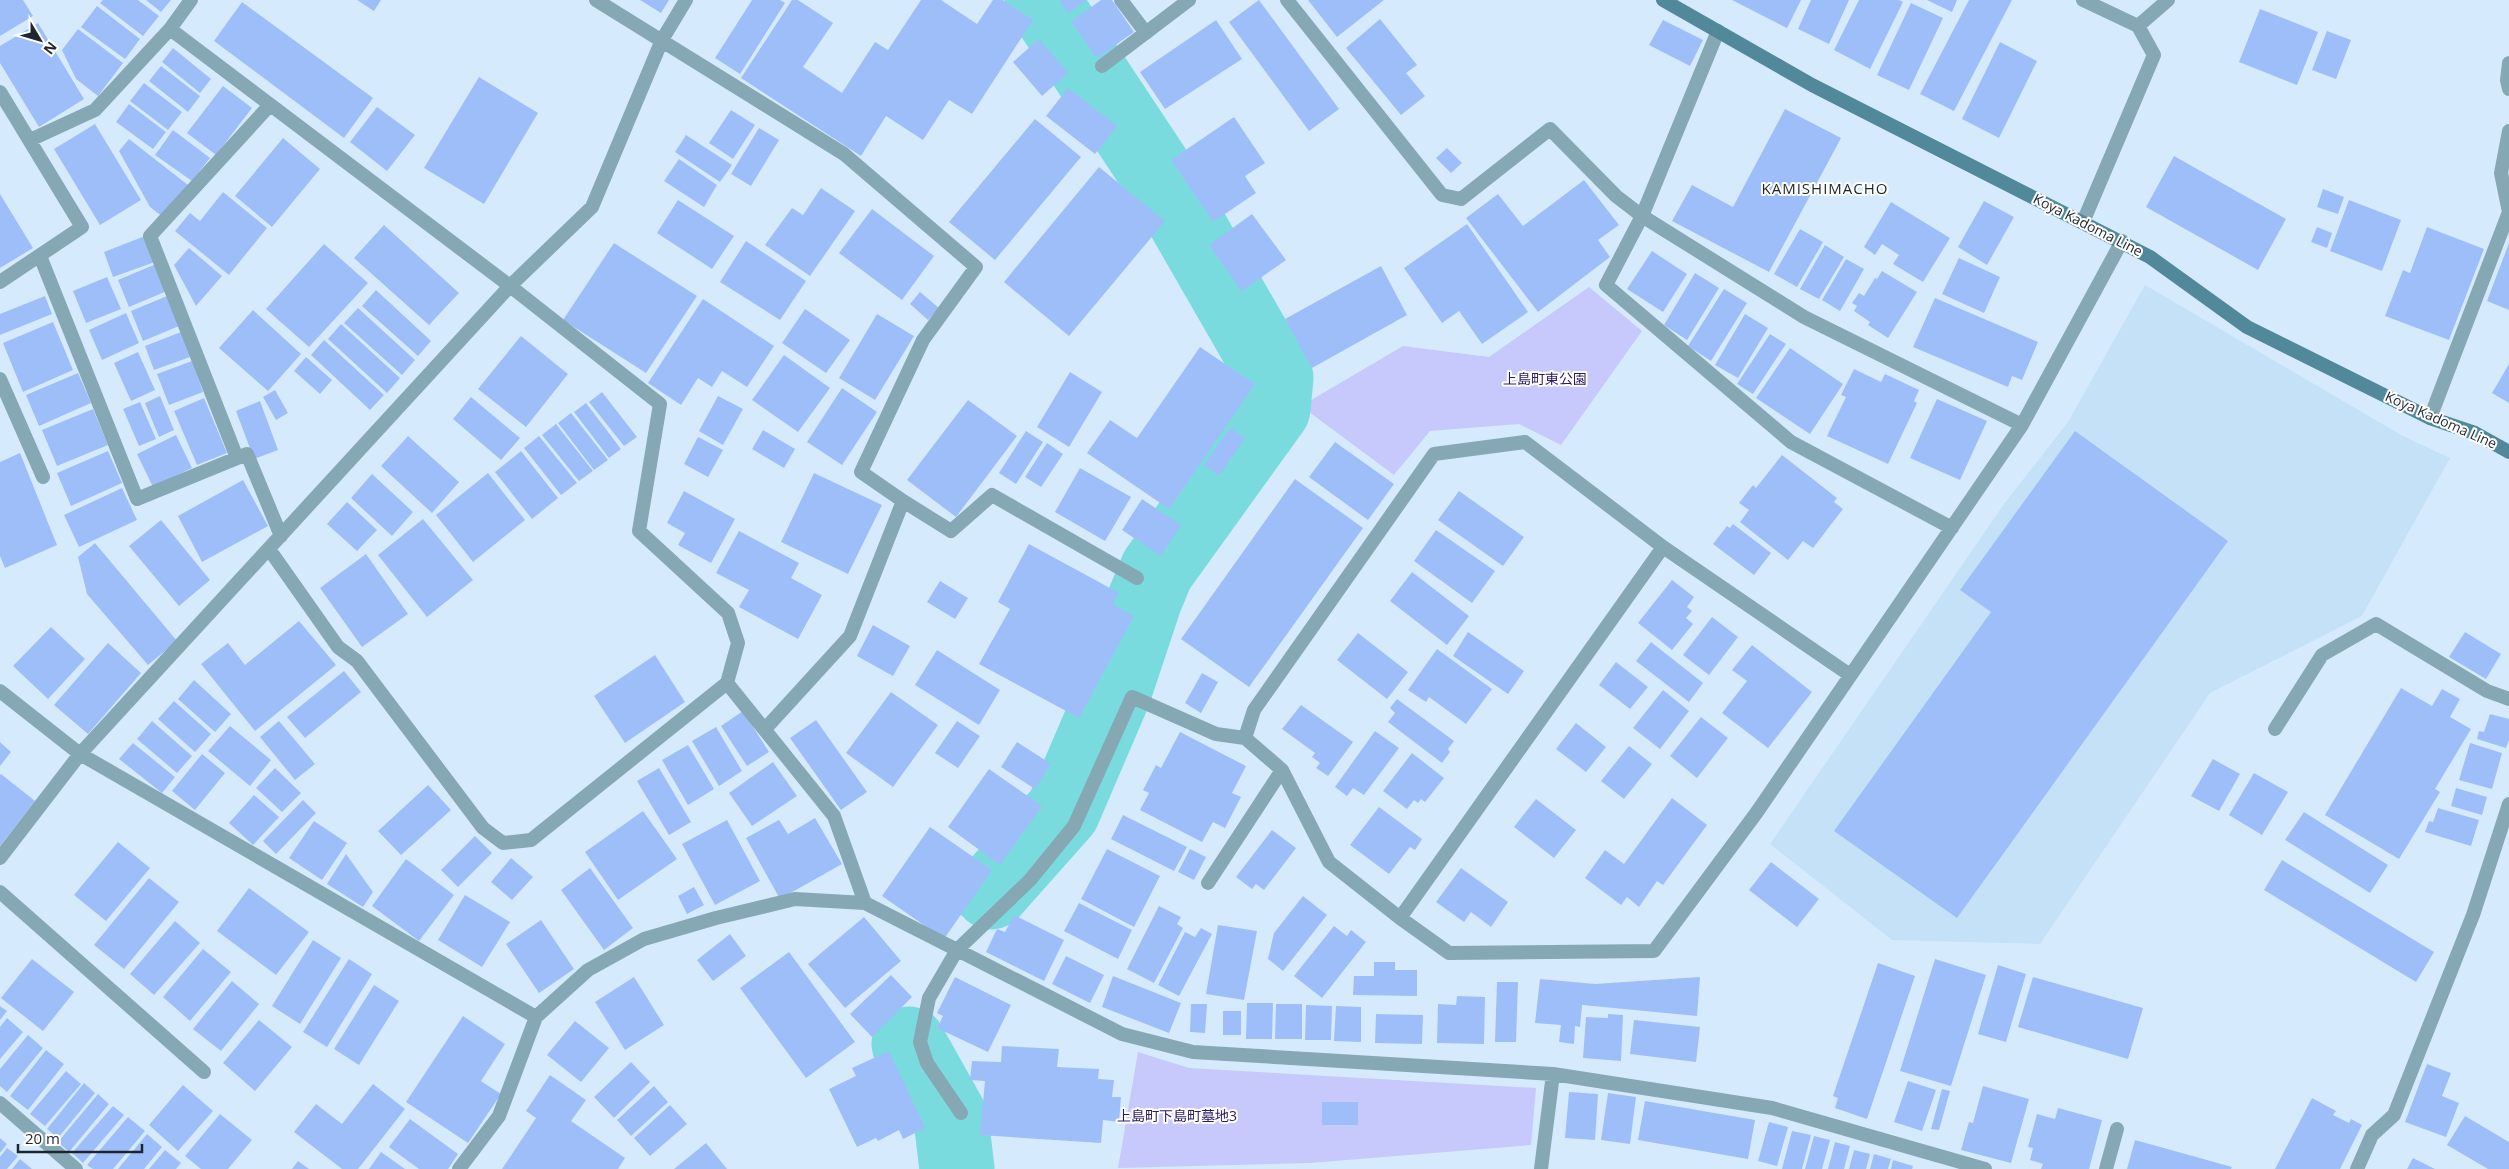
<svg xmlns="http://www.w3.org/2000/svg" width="2509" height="1169" font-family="'Open Sans','Noto Sans JP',sans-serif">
<rect width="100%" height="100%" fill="#d5ebfd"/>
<path fill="#c4e1f8" d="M2145,285L2403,436L2450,458L2362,616L2210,693L2040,944L1892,940L1770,844L2004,504L2068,422Z"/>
<path fill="#c7c8fb" d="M1589,287L1642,331L1561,445L1519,424L1430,431L1394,475L1301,406L1403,346L1489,357Z
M1138,1052L1189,1068L1536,1088L1531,1145L1310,1163L1118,1168Z"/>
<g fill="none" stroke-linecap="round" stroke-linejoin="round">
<path stroke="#79dbde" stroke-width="75" d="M991,892L1063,811L1114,692L1145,599L1157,570L1273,409L1276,378L1166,187L1042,0
M909,1044L951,1119L957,1169"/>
</g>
<path fill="#9ebefa" d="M0,0H23L33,16L0,36Z
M103,0H138L159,16L143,36L100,3Z
M146,0H171L161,12Z
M357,0H381L374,11Z
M640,0H669L661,13Z
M752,0H780L785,3L740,74L715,58Z
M792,0H798L833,23L803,67L842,93L875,42L888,50L921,0H941L977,24L993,0H1003L1033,20L972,114L949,100L923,140L886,116L861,156L741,78Z
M1059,0H1087L1068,13Z
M1101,0H1112L1134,32L1097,58L1071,22Z
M1259,0L1339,109L1309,131L1229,22Z
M1308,0H1384L1337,37Z
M1732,0H1801L1787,28Z
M1811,0H1849L1829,44L1798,29Z
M1859,0H1899L1903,2L1870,69L1834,50Z
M1927,0H1957L1952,12Z
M1969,0H2012L1954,111L1920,94Z
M242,2L373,98L344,138L214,41Z
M1911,3L1943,18L1909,90L1877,75Z
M97,6L140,39L125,59L81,27Z
M2260,9L2318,32L2297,85L2239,62Z
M1380,19L1417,65L1406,73L1425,96L1401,115L1346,48Z
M1216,20L1242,59L1165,109L1140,72Z
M1663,20L1703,40L1690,66L1649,45Z
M38,23L84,99L39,127L0,63V46Z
M78,29L123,63L98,96L76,79L62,50Z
M2327,31L2351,40L2336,79L2312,70Z
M1039,39L1068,73L1042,96L1013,62Z
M2000,42L2037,61L1999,138L1962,119Z
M173,48L211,79L200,93L162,62Z
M161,66L200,96L188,112L149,81Z
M479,77L538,113L484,204L424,168Z
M144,83L182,112L168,130L130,101Z
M223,86L252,108L216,155L187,133Z
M1068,88L1117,126L1095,154L1046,116Z
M129,104L166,132L153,149L116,122Z
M377,107L415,135L387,171L350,142Z
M1785,109L1841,138L1769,272L1672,221L1692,185L1733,207Z
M731,110L755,125L733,159L709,143Z
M1234,117L1265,163L1245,176L1256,193L1213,222L1171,160Z
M1035,119L1081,157L995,260L949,222Z
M95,124L141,200L100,225L54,149Z
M759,128L779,140L751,186L731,174Z
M173,130L210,158L192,181L155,155Z
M686,135L732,165L720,182L675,152Z
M283,138L320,169L272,227L235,196Z
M129,139L188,185L163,217L150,207L119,151Z
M1447,148L1462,163L1451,173L1436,158Z
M2174,156L2286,219L2258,270L2146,207Z
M679,159L717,185L704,207L664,181Z
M1099,167L1165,221L1069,336L1004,282Z
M1584,180L1619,225L1598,240L1610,257L1538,312L1466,218L1498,194L1523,226Z
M821,188L855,211L810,276L765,245L792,208L803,215Z
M2323,189L2344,197L2338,214L2317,207Z
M223,192L267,228L229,275L175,231L190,213L200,221Z
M0,194L33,248L0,268Z
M678,200L734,236L712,269L657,233Z
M2349,200L2401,220L2382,271L2330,251Z
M1984,201L2014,217L1987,265L1958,247Z
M1891,202L1950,238L1923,282L1893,264L1899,255L1882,244L1875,255L1864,247Z
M872,209L934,256L902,300L839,253Z
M1252,214L1286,260L1242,291L1209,245Z
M1467,224L1528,312L1482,344L1459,311L1442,323L1404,268Z
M384,225L459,293L429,325L354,258Z
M2317,227L2332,233L2327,248L2311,242Z
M2427,227L2484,249L2449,340L2385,316L2403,270L2410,273Z
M1800,229L1823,242L1797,287L1774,274Z
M145,236L155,262L113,277L104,252Z
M746,241L806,281L780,320L720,282Z
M614,243L697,296L646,373L563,320Z
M2509,243V310L2487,301Z
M324,244L368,283L309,347L266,309Z
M1825,245L1844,257L1819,299L1800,289Z
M189,248L222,276L196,306L174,265Z
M1652,251L1687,274L1663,312L1627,289Z
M1959,258L2000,277L1984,313L1942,294Z
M1846,259L1864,269L1840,311L1822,300Z
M156,264L167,291L129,307L118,280Z
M1381,266L1407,315L1312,368L1285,319Z
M1882,271L1917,292L1888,338L1868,325L1870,322L1854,311L1857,306L1852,303L1859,293L1864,296L1875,278L1877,279Z
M1695,273L1719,288L1687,340L1664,325Z
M107,277L121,309L86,323L73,291Z
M1724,289L1747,303L1711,361L1688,346Z
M376,290L431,341L418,356L362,306Z
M920,292L939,308L928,320L910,304Z
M45,296L52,314L0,335V314Z
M167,296L179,326L143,341L131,311Z
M1935,298L2038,342L2022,380L2012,376L2008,387L1913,347Z
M703,299L774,346L747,387L722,371L712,387L698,378L681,405L648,383Z
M358,308L415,360L402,375L344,323Z
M805,309L850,340L826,373L782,343Z
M253,310L301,354L268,391L219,348Z
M126,313L139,343L102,360L89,330Z
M877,314L914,336L875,400L839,378Z
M1745,314L1768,328L1738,378L1715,365Z
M53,322L73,370L23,392L3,343Z
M341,324L400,378L387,393L328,339Z
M181,332L190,357L154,370L145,346Z
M1770,334L1786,344L1753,394L1737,384Z
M521,336L568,374L526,427L478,389Z
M324,340L384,395L370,410L311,355Z
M1200,347L1255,384L1169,509L1087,453L1110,420L1137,438Z
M1790,348L1843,384L1810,434L1756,398Z
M138,352L155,390L131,401L114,363Z
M784,355L830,388L798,432L752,400Z
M306,357L332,380L320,394L294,371Z
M192,361L203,392L169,405L157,374Z
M2509,364V403L2492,393Z
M1854,369L1881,382L1885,374L1919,390L1914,401L1917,403L1888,464L1827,436L1846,397L1841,395Z
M1070,372L1102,392L1069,447L1037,427Z
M78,373L91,403L39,426L26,395Z
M842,388L877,412L842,465L807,442Z
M275,390L288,413L276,420L263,397Z
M602,392L637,437L624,446L589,402Z
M160,396L174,430L159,437L145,403Z
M718,396L743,409L723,445L699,431Z
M471,397L520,438L501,460L453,419Z
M204,398L227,453L197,465L174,411Z
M1937,399L1987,421L1960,480L1910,458Z
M968,400L1017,436L956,517L907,480Z
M260,401L278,450L254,459L236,411Z
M140,402L156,439L139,446L123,409Z
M586,403L621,449L609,458L574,412Z
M93,409L108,445L57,466L42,430Z
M571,413L608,460L594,470L558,423Z
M556,424L593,471L579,481L542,435Z
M1230,428L1245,438L1219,476L1204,465Z
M763,430L795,449L784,468L752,449Z
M1026,431L1043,442L1016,484L999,473Z
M2075,431L2228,541L1957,918L1834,831L1991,612L1960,590Z
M176,435L192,468L153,487L137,454Z
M408,436L459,482L432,513L381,466Z
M539,436L577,483L561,495L524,448Z
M698,437L723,450L708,477L684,464Z
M1335,442L1394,484L1368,520L1309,477Z
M1047,443L1063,454L1041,487L1025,477Z
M108,451L122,483L71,506L57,473Z
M521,451L558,498L532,519L495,472Z
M20,453L57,545L5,568L0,556V462Z
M1782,455L1837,498L1834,502L1843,509L1813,548L1803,541L1788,560L1740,522L1749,510L1739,503L1753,485L1756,488Z
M1080,468L1131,497L1105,541L1055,512Z
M488,473L525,520L473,562L436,515Z
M814,473L882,505L848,574L781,542Z
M372,474L413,512L392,536L351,498Z
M1295,479L1363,528L1249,687L1181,639Z
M243,480L268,526L202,562L178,516Z
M122,488L137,520L79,547L64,515Z
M684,491L735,519L711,563L678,545L685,533L667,523Z
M1459,491L1524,537L1503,566L1438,520Z
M1142,499L1181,525L1161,556L1122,530Z
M347,502L377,530L357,551L327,524Z
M423,519L473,580L427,617L378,555Z
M161,520L210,580L179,606L129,546Z
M1733,524L1771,553L1754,575L1713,544L1727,526L1730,528Z
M1436,530L1495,571L1472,603L1414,561Z
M739,531L799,563L791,578L822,595L798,639L739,607L749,590L716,573Z
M95,543L177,641L148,665L87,594L78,557Z
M1029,544L1119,593L1112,604L1134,616L1079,718L979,664L1010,609L998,602Z
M366,554L408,614L362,647L320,588Z
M1412,572L1469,616L1447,645L1390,601Z
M1672,580L1694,597L1687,607L1692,611L1686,618L1693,624L1672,650L1638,623Z
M940,581L968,598L955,619L927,602Z
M1712,617L1738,637L1709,675L1683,655Z
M299,621L336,665L255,731L201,664L228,643L245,665Z
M873,625L910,646L893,676L857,656Z
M51,627L85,659L48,699L13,666Z
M1468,632L1524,671L1508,694L1453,656Z
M2465,632L2501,654L2486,679L2449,657Z
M1358,633L1408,672L1387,699L1337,660Z
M1651,642L1703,683L1689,702L1636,661Z
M108,643L141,673L88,734L54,705Z
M1752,645L1812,692L1768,748L1722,713L1747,681L1732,670Z
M1437,649L1492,689L1466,724L1429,697L1426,702L1408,690Z
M937,650L1000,690L979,725L915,685Z
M655,655L685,702L625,743L594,696Z
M1616,662L1648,687L1630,709L1599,685Z
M344,671L361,692L305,738L287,717Z
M1202,673L1218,682L1201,713L1185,703Z
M194,680L231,714L215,732L178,699Z
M2401,688L2432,706L2442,689L2460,699L2450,717L2471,729L2435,789L2440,792L2399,859L2325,815Z
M1663,690L1689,711L1660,749L1633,728Z
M891,692L938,725L893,787L846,753Z
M1397,699L1454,741L1448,749L1450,752L1442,763L1388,722L1395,713L1390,708Z
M174,701L211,734L195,752L158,719Z
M1301,705L1353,742L1328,776L1316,768L1320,763L1312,757L1315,753L1282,729Z
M743,711L769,752L747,766L721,726Z
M2490,714L2509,719V740L2506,748L2477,739L2479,731L2484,732Z
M1701,717L1728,738L1697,778L1670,756Z
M816,720L867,792L841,810L790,738Z
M152,721L192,756L177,773L137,739Z
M279,721L315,764L295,780L260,737Z
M957,721L980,736L958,768L935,753Z
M1576,723L1606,747L1586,772L1556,749Z
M230,726L271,760L250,786L208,751Z
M716,727L742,771L719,786L692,741Z
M1375,731L1399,748L1364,795L1353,788L1347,796L1335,787Z
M1180,732L1246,766L1232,793L1241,797L1225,828L1213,822L1202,842L1140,810L1149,793L1143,790L1156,765L1161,768Z
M0,742L11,752L0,766Z
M1017,742L1051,764L1035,789L1001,767Z
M133,743L175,777L162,793L119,759Z
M2470,743L2502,753L2492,789L2459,780Z
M688,745L714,789L688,805L662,760Z
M1629,746L1652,764L1624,799L1601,781Z
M1412,753L1444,778L1425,802L1421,799L1418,803L1414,800L1407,809L1383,791Z
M202,754L225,773L195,810L172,791Z
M2213,759L2240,774L2219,811L2191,796Z
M773,762L797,796L752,826L729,793Z
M275,768L301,793L282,812L256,788Z
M659,768L691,822L669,835L637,781Z
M989,769L1042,806L1000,865L948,827Z
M2254,773L2288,792L2262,835L2229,815Z
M1,774L35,801L0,846V775Z
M428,785L451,810L401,855L378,831Z
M2456,788L2487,797L2482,815L2451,806Z
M254,795L279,817L253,845L229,823Z
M1672,798L1707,825L1663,885L1657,881L1639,907L1627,897L1621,905L1585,878L1605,850L1624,864Z
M1536,799L1576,830L1554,858L1514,827Z
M303,800L316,813L276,854L263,841Z
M1379,807L1422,839L1415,850L1410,847L1389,874L1350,845Z
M2438,808L2479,820L2471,846L2425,832L2429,821L2433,822Z
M643,811L677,859L618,900L585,852Z
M2304,812L2388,865L2370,893L2285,840Z
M1123,815L1187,847L1174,871L1111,839Z
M815,818L842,864L780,899L746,838L779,820L788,834Z
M727,820L760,881L715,905L682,844Z
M314,821L347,843L322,880L289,858Z
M930,827L992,870L944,939L882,896Z
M1272,830L1296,848L1264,890L1256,884L1252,889L1236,877Z
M475,836L492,853L458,887L441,870Z
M118,842L150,868L106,921L74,895Z
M1107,849L1160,876L1134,927L1081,899Z
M1190,849L1206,857L1194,880L1178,872Z
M346,854L373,892L363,907L327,884Z
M511,858L533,877L512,900L491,882Z
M406,859L454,895L419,941L372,906Z
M2282,860L2434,952L2416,982L2264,890Z
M1771,862L1819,899L1797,927L1749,890Z
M590,868L633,928L604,950L561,890Z
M1461,868L1508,902L1491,927L1471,912L1464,922L1436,902Z
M149,878L179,902L124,969L94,945Z
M694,887L704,905L687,914L678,896Z
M249,888L309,932L276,975L217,931Z
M465,895L510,922L482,967L438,940Z
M1303,896L1327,915L1283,971L1268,959L1274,933Z
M1079,903L1132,930L1118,959L1064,931Z
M1159,906L1181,917L1177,924L1183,928L1154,983L1127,969Z
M1014,915L1064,940L1044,981L986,952L997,929L1005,932Z
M864,917L901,961L845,1008L808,964Z
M541,920L574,969L539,993L506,944Z
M175,921L200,943L154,995L130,974Z
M1218,925L1257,931L1244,1000L1206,994Z
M1334,926L1347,936L1351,930L1366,942L1322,998L1294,976Z
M1201,928L1212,934L1179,996L1158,985L1185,932L1195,937Z
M730,934L746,956L713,981L697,960Z
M313,940L341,958L300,1024L272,1006Z
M203,949L231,972L190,1021L163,997Z
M789,952L855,1042L806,1078L740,988Z
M1066,956L1104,975L1090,1003L1052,984Z
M32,959L74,992L43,1031L1,998Z
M349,959L372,974L327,1047L303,1032Z
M1935,959L1986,975L1951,1086L1900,1071Z
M1374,962H1395V970H1417V996L1353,995L1354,976H1374Z
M1878,963L1915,976L1867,1119L1835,1108L1838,1098L1833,1096Z
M1998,965L2026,974L2006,1042L1978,1034Z
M891,975L912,997L872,1037L850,1014Z
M1113,976L1181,1003L1169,1033L1102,1007Z
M634,977L664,1025L625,1050L595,1002Z
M955,977L1011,1005L988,1052L937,1028L943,1016L937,1013Z
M1700,977L1697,1016L1582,1005L1580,1027L1575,1026L1574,1044L1559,1042L1561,1025L1535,1023L1540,979L1595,984Z
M2033,977L2143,1008L2128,1059L2018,1027Z
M232,981L259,1004L221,1051L193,1029Z
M1497,982H1518L1516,1042H1495Z
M374,985L399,1001L359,1065L334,1049Z
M1457,996L1485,997L1484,1044L1437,1043L1438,1004L1456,1005Z
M1247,1003H1273L1272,1039H1246Z
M1191,1004H1207L1205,1033L1190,1032Z
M1276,1004H1302V1039H1275Z
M1306,1005L1332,1006L1331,1040H1305Z
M0,1006L7,1011L0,1020Z
M1336,1006L1361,1007V1042L1334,1041Z
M1223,1011H1241V1035H1223Z
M1376,1014L1423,1015L1422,1044L1375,1043Z
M1608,1014L1623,1015L1621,1061L1583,1058L1586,1017L1608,1018Z
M463,1016L505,1044L481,1081L501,1094L468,1143L406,1102Z
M7,1018L23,1032L0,1059V1027Z
M259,1020L292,1047L255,1091L223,1063Z
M1634,1020L1700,1027L1696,1062L1630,1054Z
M575,1021L609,1048L581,1082L547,1055Z
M28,1035L43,1048L7,1092L0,1086V1069Z
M1002,1046L1059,1049L1057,1067L1099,1069L1098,1079L1114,1080L1112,1097H1121L1119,1122L1103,1120L1101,1143L980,1135L985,1081L970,1080L972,1061L1001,1062Z
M46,1050L64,1064L28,1110L10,1096Z
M889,1051L925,1128L903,1139L899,1130L878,1141L876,1138L857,1147L829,1089L856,1076L852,1068Z
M631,1062L650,1082L614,1118L594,1097Z
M2427,1064L2451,1073L2442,1096L2459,1103L2446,1137L2405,1122Z
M66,1071L81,1084L45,1126L30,1114Z
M550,1075L586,1100L571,1121L625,1158L618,1169H502L536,1118L526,1111Z
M1908,1081L1936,1090L1922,1131L1894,1122Z
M84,1083L95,1093L58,1138L47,1129Z
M373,1084L405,1109L358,1169H342L294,1132L316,1104L342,1124Z
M183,1085L213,1111L178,1151L149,1125Z
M654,1086L668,1102L631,1136L617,1120Z
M1983,1086L2029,1099L2011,1163L1961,1150L1969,1122L1973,1123Z
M1942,1089L1950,1091L1939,1130L1931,1129Z
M1569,1092L1598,1094L1595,1140L1565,1138Z
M1608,1093L1636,1097L1630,1144L1601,1140Z
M98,1094L109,1104L69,1152L58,1142Z
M2312,1098L2336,1111L2333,1115L2349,1123L2351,1119L2362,1125L2340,1169H2275Z
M1645,1101L1755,1120L1748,1159L1638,1140Z
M1322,1102H1358V1125H1322Z
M670,1105L687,1124L650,1156L634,1138Z
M113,1106L124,1115L83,1163L72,1153Z
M2058,1108L2102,1120L2089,1169H2041L2043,1164L2030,1160L2033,1148L2028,1147L2037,1114L2055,1119Z
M220,1114L252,1140L228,1169H201L185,1156Z
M2465,1116L2509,1142V1169H2488L2447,1145Z
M128,1117L145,1131L113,1169H93L87,1165Z
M410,1119L458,1154L448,1169H419L389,1147Z
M1769,1122L1788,1127L1777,1166L1758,1161Z
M1792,1131L1811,1135L1802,1169H1782Z
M147,1134L162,1147L144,1169H118Z
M1814,1136L1830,1140L1822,1169H1805Z
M0,1138L7,1144L0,1153Z
M2135,1140L2232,1167L2231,1169H2127Z
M1835,1142L1850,1146L1844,1169H1828Z
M706,1143L727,1169H674Z
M7,1148L18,1156L7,1169H0V1157Z
M165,1150L181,1163L176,1169H149Z
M1854,1150L1870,1154L1866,1169H1849Z
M381,1152L405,1169H369Z
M1874,1154L1891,1159L1888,1169H1870Z
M2413,1158L2435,1169H2407Z
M20,1159L32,1169H12Z
M1893,1160L1913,1166L1912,1169H1891Z
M298,1161L309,1169H292Z"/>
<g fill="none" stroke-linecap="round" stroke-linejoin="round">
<path stroke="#85a8b4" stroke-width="14" d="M0,892L204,1072
M0,1103L76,1169"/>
<path stroke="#85a8b4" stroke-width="14" d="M596,0L844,154L976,267L923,340L861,472L903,501L850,636L765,729
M1121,0L1146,33
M1287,0L1442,195L1461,199L1550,129L1616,196L1642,216L1804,317L2022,425
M2083,0L2138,26L2154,55L2083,222
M2138,26L2168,0
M170,29L510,286L660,404L639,531L728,613L738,643L727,683L834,816L865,903
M1718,31L1642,216L1606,285L1791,442L1952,528
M2509,63L2507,80L2509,89
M1102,66L1189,0
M0,92L82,227L0,282
M30,140L95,110L170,29L191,0
M40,256L137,499L247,454L281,536
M0,379L43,477
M2430,418L2509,212L2501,173L2509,131
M237,458L150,236L270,105
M903,501L951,531L992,495L1137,578
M269,549L338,647L357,661L483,828L503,843L531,840L727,683
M1850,675L1663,547L1525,442L1434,454L1254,710L1245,738L1282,770L1329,862L1400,918L1449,953L1654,951L1757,812L2022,425L2122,241
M0,691L80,754L536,1017
M2275,729L2322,655L2376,624L2487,691L2509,699
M0,858L80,754L510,286L592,207L662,40L686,0
M1208,883L1282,770
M1400,918L1663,547
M961,1113L927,1063L920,1042L929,998L957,950L1030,880L1074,826L1132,697L1216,734L1245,738
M459,1169L499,1116L536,1017L588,970L644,939L716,918L795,899L865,903L1122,1034L1193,1052L1553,1074L1772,1108L1985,1169
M1541,1169L1553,1074
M2106,1169L2117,1129
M2357,1169L2372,1135L2394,1115L2473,915L2509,804"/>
<path stroke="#52899a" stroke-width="14" d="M1663,0L1812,85L2150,257L2247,327L2430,418L2475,433L2509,452"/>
</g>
<g text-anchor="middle" stroke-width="4" stroke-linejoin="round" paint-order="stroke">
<g font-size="14" fill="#1d262c" stroke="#fff">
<text transform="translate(2088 225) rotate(27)" y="5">Koya Kadoma Line</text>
<text transform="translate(2441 420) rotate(24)" y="5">Koya Kadoma Line</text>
</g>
<g font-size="14" fill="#281a64" stroke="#fff">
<text x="1545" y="384">上島町東公園</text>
<text x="1177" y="1121">上島町下島町墓地3</text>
</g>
<g font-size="15" letter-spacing="1" fill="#1d262c" stroke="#fff">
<text x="1825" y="194">KAMISHIMACHO</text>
</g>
</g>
<g transform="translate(40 40) rotate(128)" stroke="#ffffff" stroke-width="4" paint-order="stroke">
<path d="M0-4L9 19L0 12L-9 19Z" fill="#1d262c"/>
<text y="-8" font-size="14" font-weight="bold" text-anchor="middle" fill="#1d262c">N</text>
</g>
<path d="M18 1144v8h124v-8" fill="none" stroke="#1d262c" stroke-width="2.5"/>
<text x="25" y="1144" font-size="15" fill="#1d262c" stroke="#ffffff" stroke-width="4" paint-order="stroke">20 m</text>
</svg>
